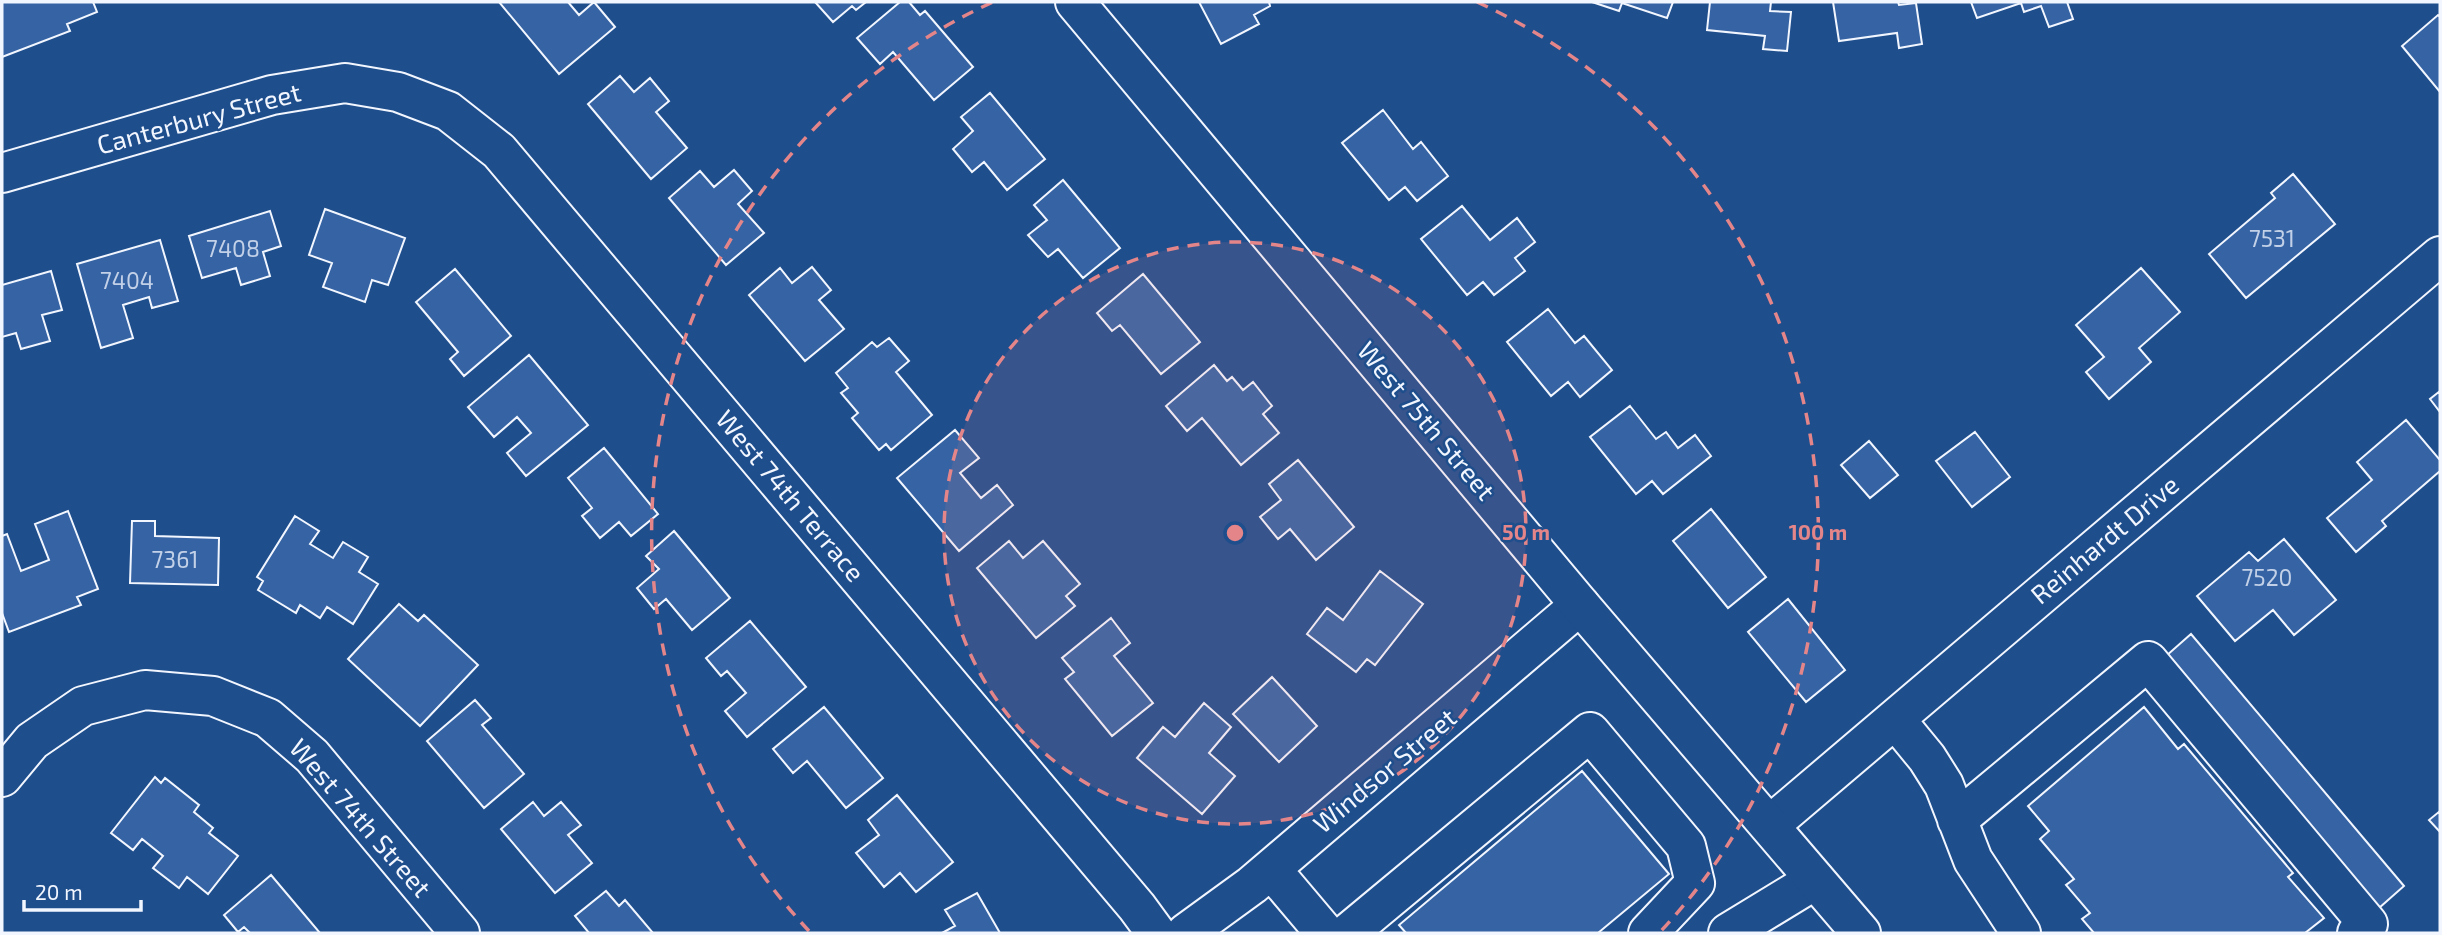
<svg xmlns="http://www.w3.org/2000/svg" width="2442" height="935" font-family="'Exo 2',sans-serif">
<rect width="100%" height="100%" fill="#1f4e8c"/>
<path fill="#3563a3" stroke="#f2f6ff" stroke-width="2" d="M2,2H93L97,12L67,24L70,31L2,57Z
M499,2H568L579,15L594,2L615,27L559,74Z
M815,2H866L856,10L852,6L833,22Z
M900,2H909L920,15L925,11L973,67L934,100L893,52L880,64L857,38Z
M1199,2H1269L1270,6L1254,15L1259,24L1221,44Z
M1592,2H1673L1667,18L1622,3L1619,11Z
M1710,2H1771L1770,11L1791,12L1787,51L1763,49L1765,36L1707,30Z
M1833,2H1898L1899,5L1916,3L1922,44L1899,48L1897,33L1839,41Z
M1971,2H2067L2073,19L2049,27L2041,6L2024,12L2021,3L1977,18Z
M2438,15L2440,17V92L2402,46Z
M620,76L634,92L650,78L669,101L656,112L687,148L651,179L588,104Z
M990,93L1045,159L1007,190L984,162L972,172L953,149L973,131L961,117Z
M1383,110L1413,149L1421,142L1448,176L1417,201L1405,187L1389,200L1342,143Z
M734,170L752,191L738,204L764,233L726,265L669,198L700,171L714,187Z
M2293,174L2335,224L2246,298L2209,254L2275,198L2271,193Z
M1063,180L1120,248L1083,278L1058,249L1048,257L1028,235L1047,220L1034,205Z
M1462,206L1490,240L1517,218L1535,242L1515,258L1525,271L1494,295L1483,282L1467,295L1421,239Z
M325,209L405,238L388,285L372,280L365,302L323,287L332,263L309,255Z
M270,211L281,246L263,252L270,276L241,285L236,268L202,278L189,236Z
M160,240L178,301L152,308L149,297L123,305L133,338L101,348L77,264Z
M812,267L831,290L819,300L844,329L805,361L749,295L780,268L792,283Z
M2141,268L2180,312L2139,348L2151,362L2109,399L2086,372L2104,357L2076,325Z
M455,269L511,336L464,376L450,359L458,352L416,302Z
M51,271L62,310L42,315L50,341L21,349L16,333L2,337V285Z
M1143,274L1200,342L1161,374L1120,325L1112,331L1097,313Z
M1548,309L1575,343L1584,336L1612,370L1580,397L1568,382L1551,396L1507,342Z
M889,338L909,361L896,372L932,415L891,450L886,444L879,450L852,418L858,413L841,393L848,388L836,373L872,342L877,347Z
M529,355L588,425L526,476L507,453L531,433L517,417L494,437L468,407Z
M1214,365L1227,381L1232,377L1243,390L1253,382L1272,406L1263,414L1279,433L1241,465L1202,418L1187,431L1166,406Z
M2440,391V412L2430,399Z
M1630,406L1656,439L1666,432L1678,448L1695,435L1711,456L1663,494L1652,481L1636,494L1590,437Z
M2406,420L2440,460V471L2382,521L2386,526L2356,552L2327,518L2372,480L2357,462Z
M955,430L979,458L960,473L981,498L997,485L1013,505L959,551L897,478Z
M1975,432L2010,477L1972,507L1936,461Z
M1869,441L1898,475L1870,498L1841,465Z
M604,448L658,514L631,536L619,522L600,538L582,516L592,508L568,478Z
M1298,460L1354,527L1316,560L1290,529L1278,539L1260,517L1281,500L1269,484Z
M1711,509L1766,577L1728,608L1673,541Z
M68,511L98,589L77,597L81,605L9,632L2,613V536L7,534L21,571L49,560L35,524Z
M295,516L319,531L310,544L333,558L343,542L368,557L359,572L378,584L353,624L327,607L320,618L300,605L296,613L258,590L263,581L257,577Z
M132,521H155V536L219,538L218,585L130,583Z
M674,531L730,598L692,630L666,599L654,609L637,588L659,569L646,556Z
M2284,539L2336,600L2294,635L2273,610L2235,641L2197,596L2249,552L2258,561Z
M1009,541L1023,558L1043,541L1080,584L1066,596L1075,606L1036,638L977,568Z
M1380,571L1423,604L1375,665L1367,659L1356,672L1307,634L1327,608L1343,620Z
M1788,599L1845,670L1806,702L1748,632Z
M399,604L418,621L424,615L478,665L420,726L348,659Z
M1111,618L1130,643L1114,656L1153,703L1112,736L1065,679L1074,672L1062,658Z
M750,621L806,687L747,737L725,711L746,693L727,671L721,676L706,658Z
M2191,634L2404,886L2379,908L2166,656Z
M1272,677L1317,726L1279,762L1233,714Z
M475,700L491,718L482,725L524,774L484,808L427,741Z
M1204,703L1231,727L1209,753L1235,776L1202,814L1137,758L1163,727L1175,737Z
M824,707L883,778L846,808L807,761L793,773L773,749Z
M2144,707L2178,749L2184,744L2293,873L2288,877L2324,918L2305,933H2094L2082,919L2090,913L2066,885L2074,879L2040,839L2049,831L2028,806Z
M1582,771L1669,874L1598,933H1406L1399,925Z
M155,777L161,783L165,778L199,805L194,812L213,828L209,833L238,856L208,894L187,877L179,888L153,868L163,856L142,839L133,850L111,833Z
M897,795L953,862L916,892L900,873L884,887L856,853L879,835L868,820Z
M533,802L544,816L561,802L581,825L568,835L592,863L555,893L501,829Z
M2440,811V832L2429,820Z
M271,875L320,933H250L244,927L238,932L224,915Z
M606,891L619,906L625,900L653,933H589L575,916Z
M977,893L1000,933H942L955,926L945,910Z"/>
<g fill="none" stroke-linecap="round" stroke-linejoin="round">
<defs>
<path id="minor" d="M2,173L272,95L345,83L398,92L448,111L499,151L1137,907L1156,933
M1895,719L1927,758L1944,785L1973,860L2021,933
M2,777L32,741L83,706L145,690L213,696L268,718L312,756L460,933
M1957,820L2148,661L2368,924L2357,933
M1770,825L2440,256
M1271,869L1325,933
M1186,933L1252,885L1580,605
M1348,933L1590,732L1686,846L1695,883L1648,933
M1728,933L1815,880"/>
<path id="major" d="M1075,2L1580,605L1861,933"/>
</defs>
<use href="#minor" stroke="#f2f6ff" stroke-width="42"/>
<use href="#major" stroke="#f2f6ff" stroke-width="42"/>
<use href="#minor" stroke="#1f4e8c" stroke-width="38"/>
<use href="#major" stroke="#1f4e8c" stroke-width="38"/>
</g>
<circle cx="1235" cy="533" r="291" fill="#e38589" fill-opacity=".12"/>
<g fill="none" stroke="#e38589" stroke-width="3.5" stroke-dasharray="12 9">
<circle cx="1235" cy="533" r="291"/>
<path d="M809 931A583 583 0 0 1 993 2M1477 2A583 583 0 0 1 1661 931"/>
</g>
<g text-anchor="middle" stroke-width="5" stroke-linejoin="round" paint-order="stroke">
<g font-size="23" fill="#c3d1e8">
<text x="2272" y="247">7531</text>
<text x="233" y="257">7408</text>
<text x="127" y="289">7404</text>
<text x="175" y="568">7361</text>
<text x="2267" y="586">7520</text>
</g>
<g font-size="26" fill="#f2f6ff" stroke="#1f4e8c">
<text transform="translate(199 119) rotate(-15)" y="9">Canterbury Street</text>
<text transform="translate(1426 421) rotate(50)" y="9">West 75th Street</text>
<text transform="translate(790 496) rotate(50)" y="9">West 74th Terrace</text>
<text transform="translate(2105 540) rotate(-40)" y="9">Reinhardt Drive</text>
<text transform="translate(1385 771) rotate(-40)" y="9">Windsor Street</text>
<text transform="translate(360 818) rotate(49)" y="9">West 74th Street</text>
</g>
</g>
<circle cx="1235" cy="533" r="10" fill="#e38589" stroke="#1f4e8c" stroke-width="3.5"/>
<g font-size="21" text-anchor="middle" font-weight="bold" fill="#e38589" stroke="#1f4e8c" stroke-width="5" stroke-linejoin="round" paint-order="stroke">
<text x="1526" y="540">50 m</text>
<text x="1818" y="540">100 m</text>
</g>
<rect width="2442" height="935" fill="none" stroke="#f2f6ff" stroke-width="7"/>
<path d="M24 900v10h117v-10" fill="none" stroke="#f2f6ff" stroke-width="3.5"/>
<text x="35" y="900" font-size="21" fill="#f2f6ff" stroke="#1f4e8c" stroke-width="5" paint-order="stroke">20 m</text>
</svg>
